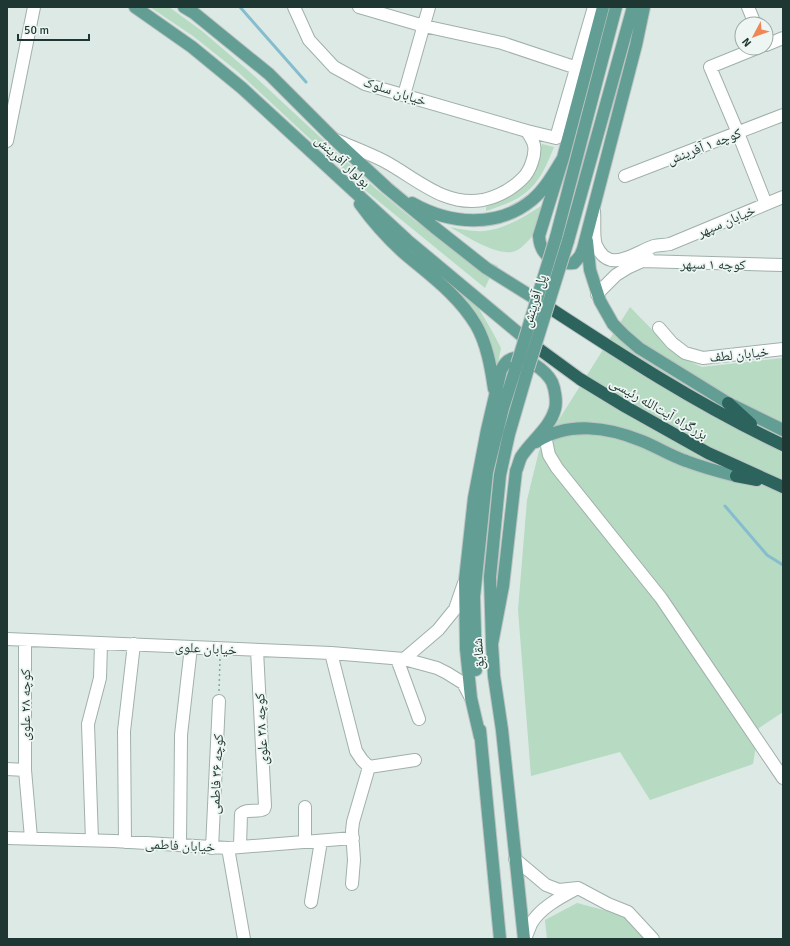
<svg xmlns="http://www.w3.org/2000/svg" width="790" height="946" font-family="Signika,'Noto Naskh Arabic',sans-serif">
<rect width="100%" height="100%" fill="#dde9e4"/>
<path fill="#b6dac2" d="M150,7H169L202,31L251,73L375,188L415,221L448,244L498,266L490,277L485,288L366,191L237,71L193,36Z
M542,144L554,147C538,188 527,198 486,211V207L519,190L533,171Z
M541,206C540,224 541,228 527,242C523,246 518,251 512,252C495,255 464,235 450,227C461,229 472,232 484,231C505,229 524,217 541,206Z
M400,242L476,304L492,331L501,348L497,368L487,334L466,303Z
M630,307L678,356L702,367L783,358V712L759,728L753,764L650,800L620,752L531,776L518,610L527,500L539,451Z
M577,903L626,916L646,939H547L545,920Z"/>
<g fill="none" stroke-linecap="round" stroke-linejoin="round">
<path stroke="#85bdce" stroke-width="3" d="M240,7L306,82
M725,506L767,555L783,565"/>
<defs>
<path id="minor" d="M294,7L309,40L334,67L365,84L527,131L556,138L594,7
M359,7L424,26L502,43L577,68
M748,7L755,24
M766,45L783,38
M757,48L710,67L738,133L766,204
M404,95L429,7
M336,140C352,147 368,153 384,161C416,178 444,207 483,200C497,197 512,189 523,178C530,171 536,155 534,145C533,140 529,135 527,131
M7,141L34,7
M625,176L783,115
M594,211C595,220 593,238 596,245C609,275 634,253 654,246C659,245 665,245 670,244L783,197
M642,261L783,265
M597,294L616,275L629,267L649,258
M659,328L672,343L685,353L703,358L783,349
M545,436L549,455L557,468L661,598L783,778
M464,583L455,609L438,630L404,659L437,668L447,673L463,683L471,698
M7,639L331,653L404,659
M25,640V770L31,838
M331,653L356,751L362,760L369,767
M397,659L419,719
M369,767L415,760
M7,769L25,770
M305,807V841
M7,838L114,841L228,848L353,838
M92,840L88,724L100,678L101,643
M125,842L124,731L134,644
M180,845L181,735L191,647
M240,846L241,814C247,808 257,813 264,809L265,806L257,650
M212,848L219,701
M228,848L244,939
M515,859L546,885L559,890L578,888L608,904L628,912L653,939
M352,884L354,860L352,831L353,822L369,767
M311,902L321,841
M525,939C527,934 529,929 531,924C539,909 559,898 574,890"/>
<path id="major" d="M135,7L192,47L242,88L407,240L528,341
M184,7L194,13L269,74L334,139L387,188L434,227L486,268L542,303
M563,158L539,236C540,256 555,265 574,263L580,256L583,249L636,45L644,7
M412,203C449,224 497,229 532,200C545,189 554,173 563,158L603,7
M360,204C373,222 388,239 405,254C431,276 458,295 476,325C487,344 491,368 494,389
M556,237L616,7
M568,241L633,7
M587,241L590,270L600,301L613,324L624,335L639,348L728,403L783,430
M536,442C568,421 608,427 642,441C657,447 671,456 686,461C702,467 720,472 736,476
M476,670L474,597L487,472L503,408L517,364
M480,730L500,939
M480,737L471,698L466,649L465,580L474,498L487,430L501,370C504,365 506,361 511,359C525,354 546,371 552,382C555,389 557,402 555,409C550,428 531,441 521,457C519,461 518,467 516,471L503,586L492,644
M524,939L502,730L494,676L492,644L490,577L500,475L509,434L528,369"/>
<path id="highway" d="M542,303C620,354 698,405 783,445
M528,341L580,379L626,407L708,453L783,487
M728,403L751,424
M736,476L757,480"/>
</defs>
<use href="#minor" stroke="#a0b0ab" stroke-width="14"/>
<use href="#major" stroke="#bcc3c2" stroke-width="14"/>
<use href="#highway" stroke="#bcc3c2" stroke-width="14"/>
<path stroke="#7eaca1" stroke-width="1.5" stroke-dasharray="2 3" stroke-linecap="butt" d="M219,691L220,659"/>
<use href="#minor" stroke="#fff" stroke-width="12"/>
<use href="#major" stroke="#629e93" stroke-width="12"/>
<use href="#highway" stroke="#2c635c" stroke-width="12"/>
<defs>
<path id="major-bridge" d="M517,364L556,237
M528,369L568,241"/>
</defs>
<use href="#major-bridge" stroke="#bcc3c2" stroke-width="14" stroke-linecap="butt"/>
<use href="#major-bridge" stroke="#629e93" stroke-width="12"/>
</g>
<g text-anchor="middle" stroke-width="3.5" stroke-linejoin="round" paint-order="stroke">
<g font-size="14" fill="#1f3733" stroke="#edf6f2">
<text transform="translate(395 91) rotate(18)" y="5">خیابان سلوک</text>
<text transform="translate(704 146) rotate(-21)" y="5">کوچه ۱ آفرینش</text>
<text transform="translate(343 161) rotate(43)" y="5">بولوار آفرینش</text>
<text transform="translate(726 221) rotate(-23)" y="5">خیابان سپهر</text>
<text transform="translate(713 264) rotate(1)" y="5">کوچه ۱ سپهر</text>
<text transform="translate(534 301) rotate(-73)" y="5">پل آفرینش</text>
<text transform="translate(739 354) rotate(-6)" y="5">خیابان لطف</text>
<text transform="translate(659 408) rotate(30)" y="5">بزرگراه آیت‌الله رئیسی</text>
<text transform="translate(206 648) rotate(3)" y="5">خیابان علوی</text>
<text transform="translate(478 654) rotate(-94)" y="5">شقایق</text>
<text transform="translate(25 705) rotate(-90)" y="5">کوچه ۲۸ علوی</text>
<text transform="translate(261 729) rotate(-93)" y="5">کوچه ۳۸ علوی</text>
<text transform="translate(216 774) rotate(-87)" y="5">کوچه ۳۶ فاطمی</text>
<text transform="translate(180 845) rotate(3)" y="5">خیابان فاطمی</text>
</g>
</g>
<rect width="790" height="946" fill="none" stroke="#1f3733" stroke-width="16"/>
<g transform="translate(754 36) rotate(229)"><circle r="19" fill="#edf6f2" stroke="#9baaa6"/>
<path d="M0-3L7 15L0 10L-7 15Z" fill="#ef8655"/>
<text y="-6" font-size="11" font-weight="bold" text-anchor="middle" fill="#1f3733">N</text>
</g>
<path d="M18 34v6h71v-6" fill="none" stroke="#1f3733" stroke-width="2"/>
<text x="24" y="34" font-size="12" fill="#1f3733" stroke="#edf6f2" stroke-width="3" paint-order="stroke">50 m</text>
</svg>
